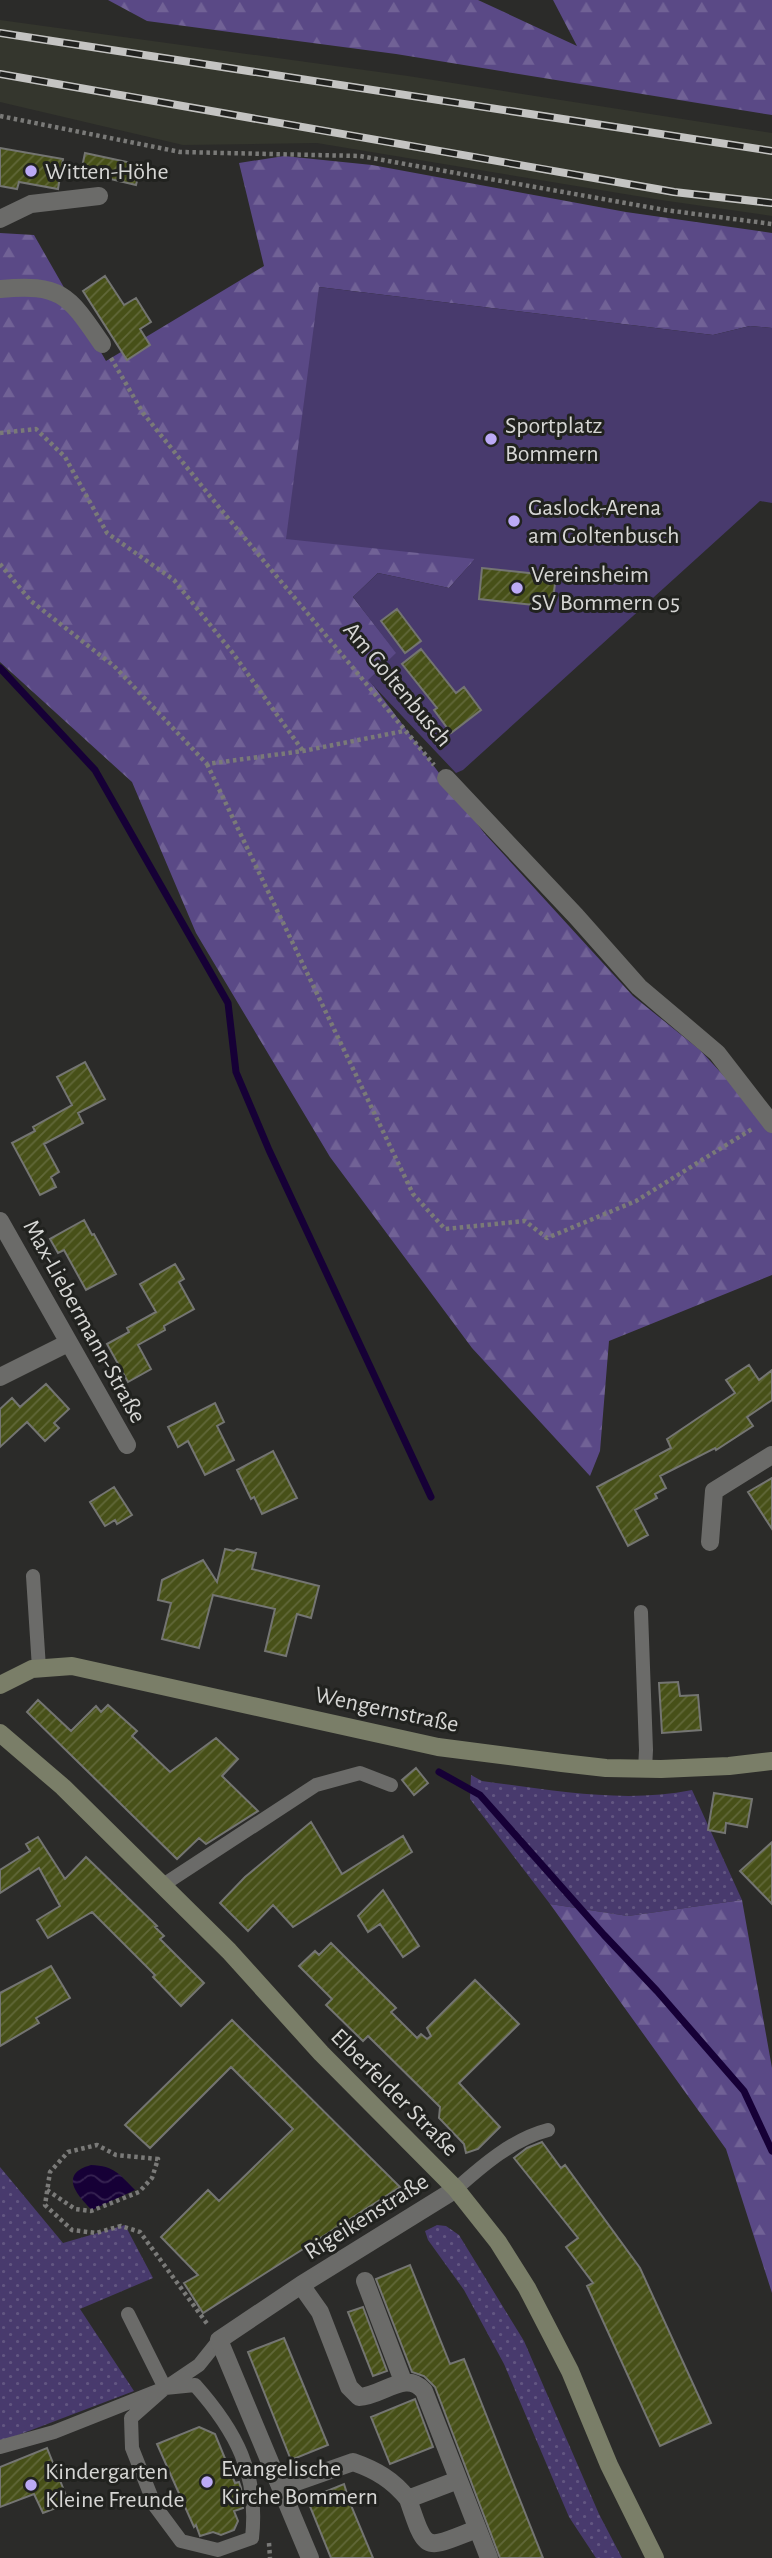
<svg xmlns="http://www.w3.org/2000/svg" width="772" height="2558" font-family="'Alegreya Sans',sans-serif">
<defs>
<pattern id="grass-dots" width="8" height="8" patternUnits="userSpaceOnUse" patternTransform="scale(1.75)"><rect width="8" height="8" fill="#483a6d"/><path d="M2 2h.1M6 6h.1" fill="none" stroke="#625681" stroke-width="1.8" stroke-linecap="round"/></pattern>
<pattern id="forest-firs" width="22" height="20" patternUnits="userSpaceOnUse" patternTransform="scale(1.75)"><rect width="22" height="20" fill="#5a4986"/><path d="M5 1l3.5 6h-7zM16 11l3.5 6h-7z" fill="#716296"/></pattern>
<pattern id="water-waves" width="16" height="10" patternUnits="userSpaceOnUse" patternTransform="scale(1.75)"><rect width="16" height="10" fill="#160036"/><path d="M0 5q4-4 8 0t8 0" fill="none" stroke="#372452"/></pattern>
<pattern id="building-hatch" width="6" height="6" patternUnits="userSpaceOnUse" patternTransform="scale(1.75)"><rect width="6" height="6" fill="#475018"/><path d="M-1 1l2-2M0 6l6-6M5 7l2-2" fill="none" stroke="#616839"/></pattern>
</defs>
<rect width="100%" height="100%" fill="#2b2b29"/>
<path fill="#34362d" d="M0,20L408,76L772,133V216L661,200L317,143L183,145L0,102Z"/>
<path fill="url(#grass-dots)" d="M471,1775L482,1781C550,1790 624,1804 692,1790L742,1900L628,1916L550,1904L470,1799Z
M0,2167L63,2243L125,2225L153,2278L80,2309L134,2391L0,2442Z
M437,2225L446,2226L459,2235L524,2341L599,2514L622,2558H596L569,2517L504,2364L464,2290L428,2240L425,2231Z"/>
<path fill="url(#forest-firs)" d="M108,0H478L577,46L553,0H772V115L396,54L147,21Z
M284,156L372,165L626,212L772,233V328L750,326L713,335L319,287L476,558L449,588L378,573L353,597L397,653L369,680L485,834L633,996L700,1050L772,1128V1275L609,1341L600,1451L590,1476L472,1348L330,1157L196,933L132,782L0,662V233L34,235L106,361L264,266L239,163Z
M742,1900L772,2068V2293L726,2149L550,1904L628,1916Z"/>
<path fill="#483a6d" d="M319,287L713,335L750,326L772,328V503L760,501L463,770L456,773L368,680L396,653L353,597L378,573L449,588L475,559L286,539Z"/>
<path fill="url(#water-waves)" d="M91,2165C115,2166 119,2174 135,2190L92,2210C76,2194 59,2174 91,2165Z"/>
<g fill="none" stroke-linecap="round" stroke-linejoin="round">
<path stroke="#160036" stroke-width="7" d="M0,668L95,770L228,1003L236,1072L269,1150L431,1497
M439,1772L480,1795L604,1935L657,1991L744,2091L772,2151"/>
</g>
<path fill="url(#building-hatch)" stroke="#747572" stroke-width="2" d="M0,148L63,159L58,189L19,182L17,189L0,186Z
M85,153L141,165L136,185L81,172Z
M105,276L124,305L136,298L151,322L140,329L150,345L127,360L83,291Z
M482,568L556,576L552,607L479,599Z
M397,609L421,641L405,653L381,621Z
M421,649L456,693L464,687L481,710L451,733L434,710L437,708L402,664Z
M85,1062L105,1099L78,1113L83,1123L44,1144L59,1172L51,1177L56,1187L40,1195L12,1143L35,1131L33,1127L72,1105L57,1077Z
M84,1220L92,1235L94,1234L116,1274L86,1290L64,1250L58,1253L50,1239Z
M175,1264L184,1279L179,1282L194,1309L164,1326L165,1330L138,1345L151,1369L128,1382L107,1344L129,1332L127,1328L156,1312L140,1284Z
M749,1365L759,1380L772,1370V1400L747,1417L753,1426L716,1450L715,1448L660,1476L666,1488L655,1494L657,1498L635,1510L648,1535L628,1546L597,1487L671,1448L667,1439L735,1393L726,1380Z
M46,1384L69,1409L54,1423L59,1428L45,1441L27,1422L0,1447V1409L12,1398L20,1407Z
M215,1403L224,1422L217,1426L234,1460L205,1475L188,1441L178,1447L168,1427Z
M273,1451L297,1498L262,1514L254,1497L251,1499L237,1470Z
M772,1478V1529L748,1492Z
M114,1487L132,1515L117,1524L115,1520L105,1526L90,1502Z
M225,1549L234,1551L237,1549L256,1553L252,1569L319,1586L311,1618L297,1614L286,1656L265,1651L275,1609L213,1595L199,1648L162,1639L171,1603L158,1600L162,1580L203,1560L217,1582Z
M678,1682L680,1696L698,1695L701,1730L662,1733L659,1683Z
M38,1700L71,1731L96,1706L101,1712L108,1705L137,1731L132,1736L170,1772L216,1738L238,1759L222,1776L258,1811L206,1844L199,1838L177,1859L27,1712Z
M416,1768L428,1783L414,1795L402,1780Z
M714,1793L752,1799L747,1827L726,1823L725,1833L708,1830Z
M311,1822L342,1874L403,1836L412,1852L293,1927L273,1905L248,1931L220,1903L245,1877Z
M38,1837L65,1879L86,1857L157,1926L155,1927L164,1936L160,1939L204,1983L181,2006L153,1977L155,1975L92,1912L48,1938L37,1920L60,1906L39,1868L0,1893V1870L30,1851L26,1844Z
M772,1842V1904L740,1871Z
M383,1890L419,1946L403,1957L380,1924L368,1932L358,1916Z
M331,1943L396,2008L391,2012L417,2038L421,2034L427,2039L431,2036L427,2028L475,1980L519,2024L459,2083L500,2127L478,2149L466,2153L464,2144L439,2118L440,2107L368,2036L363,2041L326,2005L332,1999L299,1966L315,1951L319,1955Z
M51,1966L70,1998L36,2018L39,2023L0,2046V1993Z
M232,2020L400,2187L203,2313L184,2283L198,2275L161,2237L208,2190L219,2201L293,2129L231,2067L150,2148L125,2125Z
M542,2142L561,2168L565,2165L640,2268L711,2423L660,2446L587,2286L593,2283L566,2247L578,2238L514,2158L527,2148Z
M410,2265L450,2364L464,2359L543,2558H500L435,2387L424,2376L412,2372L376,2279Z
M363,2307L387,2371L373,2376L348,2312Z
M284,2338L328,2445L291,2460L248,2352Z
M415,2399L433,2447L390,2464L371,2417Z
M199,2427L215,2434L235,2483L239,2482L241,2488L243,2508L234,2511L238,2521L234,2530L221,2535L213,2532L200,2536L196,2525L194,2527L157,2444Z
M47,2448L69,2503L43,2513L34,2494L0,2507V2467Z
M344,2484L350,2503L373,2558H331L307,2499Z"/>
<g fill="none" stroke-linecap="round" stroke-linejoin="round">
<path stroke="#7a7a78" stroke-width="4.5" stroke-dasharray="3.5 3.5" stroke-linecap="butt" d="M0,116L180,152L360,156L665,210L772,224
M111,358L143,413L218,506L434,765
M0,433L36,429L65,457L107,533L174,580L232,652L303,751
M0,564L31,601L114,666L207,764L303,751L404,731
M207,764L413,1194L445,1229L525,1221L547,1238L636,1201L752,1129
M47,2190L75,2209L91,2211L139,2192L152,2178L158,2159L116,2155L97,2145L68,2152L50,2172L45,2205L72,2230L96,2233L121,2226L140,2232L208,2325
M269,2543L270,2558"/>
<path stroke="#6b6b69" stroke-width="14" d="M33,1576L39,1668
M641,1612L646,1750L645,1769
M163,1885L316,1785L360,1773L391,1785
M456,2189C483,2165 513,2139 548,2130
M128,2314L165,2388
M0,2447L54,2432L165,2388L195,2385C236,2431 259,2474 252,2538L218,2550L181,2541L155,2506L132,2448L131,2418L165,2388L199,2365L219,2340"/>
<path stroke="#6b6b69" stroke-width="18" d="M0,219L31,204L99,196
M0,289C62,283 69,296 102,344
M446,778L576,916L639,987L717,1053L772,1124
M0,1221L127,1445
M0,1377L68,1343
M710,1542L714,1491L772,1455
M365,2281L403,2381
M301,2285L320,2312L349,2387L359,2397C383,2396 406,2369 424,2391L489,2558
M458,2480L408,2499C427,2555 424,2549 477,2529
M282,2487L353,2462C376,2470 393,2480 408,2499
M310,2558L219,2340L301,2285L456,2189"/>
<path stroke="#7a7e68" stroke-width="18" d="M0,1685L32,1669L72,1666L438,1747L562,1763L606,1768L661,1769L729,1766L772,1761
M0,1733L63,1787L229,1951L321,2053L456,2189L498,2242L527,2288L570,2371L609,2465L655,2558"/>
<defs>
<path id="rail" d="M0,33L772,151
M0,74L674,192L772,203"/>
</defs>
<use href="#rail" stroke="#c4c4c2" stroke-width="8"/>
<use href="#rail" stroke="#21221f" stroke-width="5" stroke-dasharray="16" stroke-linecap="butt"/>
</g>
<g fill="#bcaaf6" stroke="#21221f" stroke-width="2.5">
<circle cx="31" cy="171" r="7"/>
<circle cx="491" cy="439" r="7"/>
<circle cx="514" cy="521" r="7"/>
<circle cx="517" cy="588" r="7"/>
<circle cx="207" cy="2482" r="7"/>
<circle cx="31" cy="2485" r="7"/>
</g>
<g text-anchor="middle" stroke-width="6" stroke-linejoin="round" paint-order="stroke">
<g font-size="24" fill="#d6d6d4" stroke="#21221f" text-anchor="start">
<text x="45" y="179">Witten-Höhe</text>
<text x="505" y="433">Sportplatz<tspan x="505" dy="28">Bommern</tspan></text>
<text x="528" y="515">Gaslock-Arena<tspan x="528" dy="28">am Goltenbusch</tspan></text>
<text x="531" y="582">Vereinsheim<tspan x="531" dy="28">SV Bommern 05</tspan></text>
<text x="221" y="2476">Evangelische<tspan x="221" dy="28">Kirche Bommern</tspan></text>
<text x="45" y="2479">Kindergarten<tspan x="45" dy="28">Kleine Freunde</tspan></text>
</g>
<g font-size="24" fill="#d6d6d4" stroke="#21221f">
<text transform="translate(398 684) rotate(50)" y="8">Am Goltenbusch</text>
<text transform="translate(85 1321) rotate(61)" y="8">Max-Liebermann-Straße</text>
<text transform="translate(387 1709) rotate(12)" y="8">Wengernstraße</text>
<text transform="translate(395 2092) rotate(45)" y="8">Elberfelder Straße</text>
<text transform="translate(366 2216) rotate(-32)" y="8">Rigeikenstraße</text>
</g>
</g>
</svg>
